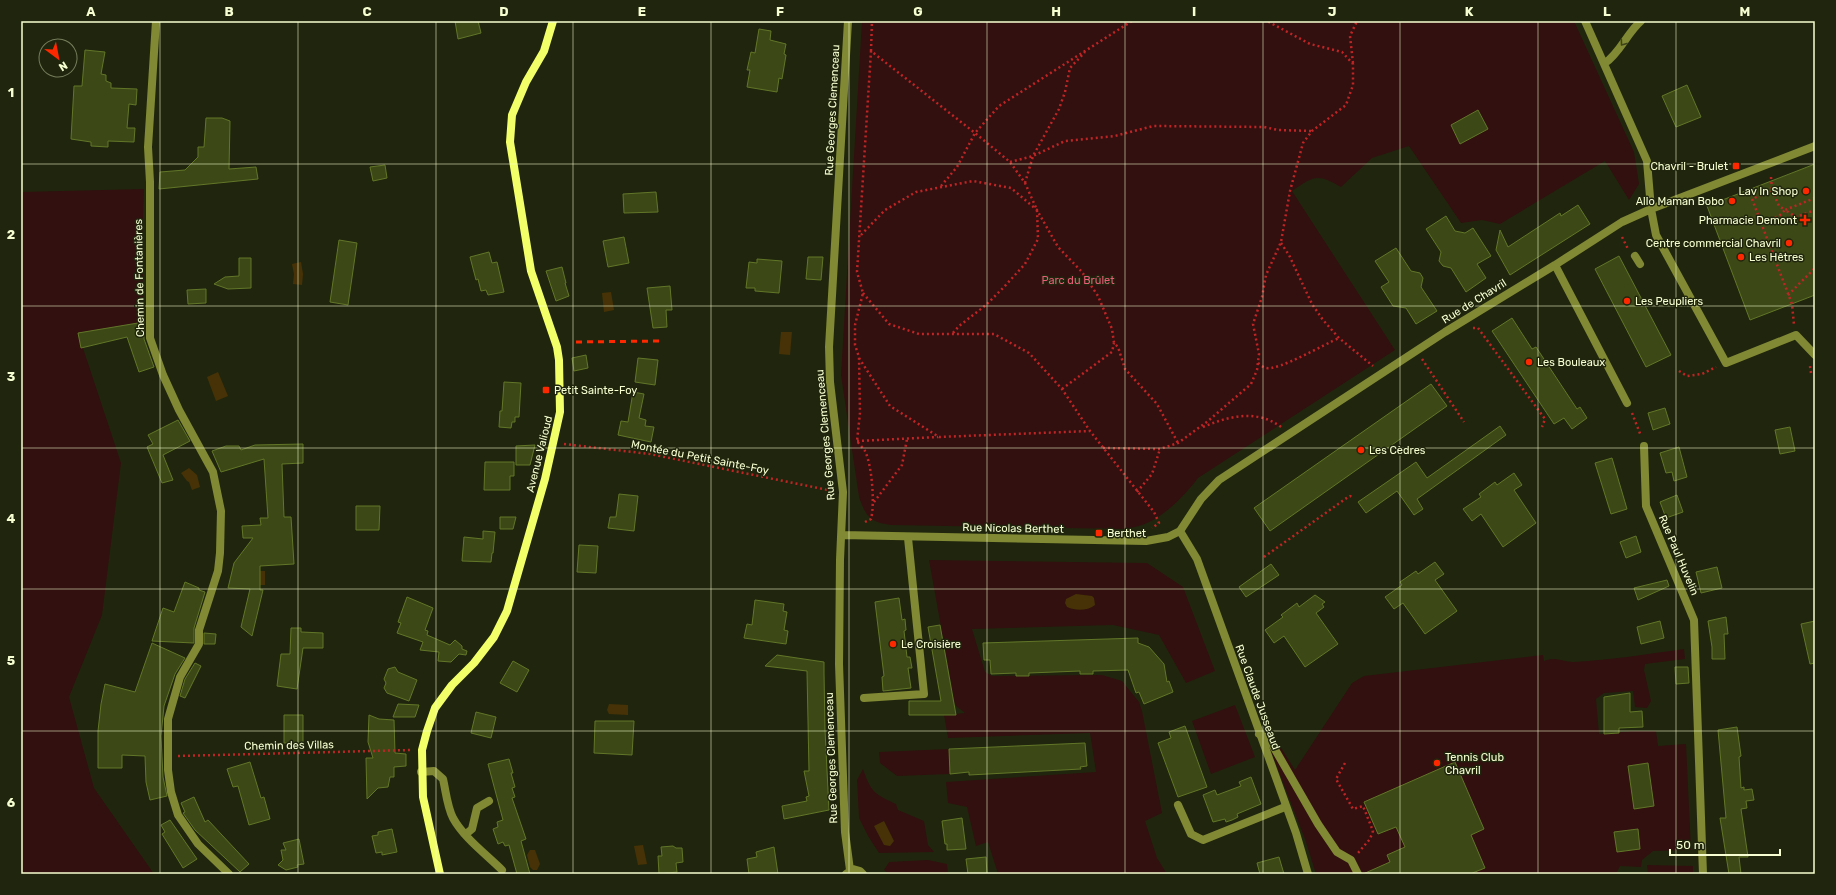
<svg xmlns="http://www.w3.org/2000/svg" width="1836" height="895" font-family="Rubik,sans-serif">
<rect width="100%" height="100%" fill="#20260d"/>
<path fill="#31100f" d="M862,21H1574L1634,152L1639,184L1629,200L1605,161L1500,224L1482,220L1461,223L1409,146L1372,158L1341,187C1317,173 1314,176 1292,191L1395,350L1198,478C1186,494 1166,515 1147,523C1141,526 1133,527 1126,529L891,525C870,522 866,517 859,497L841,375Z
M21,97L23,100L21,191Z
M144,189L142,245L144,322L78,333L121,463L102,615L69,697L94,788L154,874H21V192Z
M929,560L1147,563L1183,587L1215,671L1186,683L1159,635L1113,625L972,629L985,672L992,676L1102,675L1122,681L1139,702L1142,711L1162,813L1145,821L1157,858L1167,874H998L988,842L976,846L967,807L948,803L946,782L1096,772L1090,733L948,738L944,715L965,713L955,705Z
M1684,649L1685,659L1645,664L1644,670L1651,701L1647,708L1635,707L1633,691L1604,693L1596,699L1599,734L1634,731H1656L1658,746L1686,744L1691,850L1653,851L1642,860L1641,867L1620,866L1616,874H1316L1305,839L1270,749L1278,743L1295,770L1352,683L1364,676L1543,655L1544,661C1557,656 1562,662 1574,662C1611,660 1648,654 1684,649Z
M1235,705L1255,757L1211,774L1192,721Z
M949,749L950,774L897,776L880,763L879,752Z
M863,769C871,792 874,794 896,804L898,810L924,821L928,845L934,852L879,853L868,836L859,818L857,780Z
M928,860L947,864L948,874H889L884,870L889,862Z
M1647,865L1693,866V874H1648Z"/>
<path fill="#463206" d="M301,262L303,274L302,285L293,284L294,274L292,264Z
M611,292L614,310L604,312L602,293Z
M781,332H792L790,355L779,354Z
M218,372L228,396L216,401L207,377Z
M189,468L197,475L200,487L192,490L189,482L187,481L181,473Z
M256,571H265V585H256Z
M1076,594L1092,596L1094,598L1095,605C1087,611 1076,611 1067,607L1065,603L1066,599Z
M609,704L628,705V715L609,714L607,710Z
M884,821L894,841L890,846L884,845L874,826Z
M643,845L647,864L638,865L634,846Z
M530,850H535L540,864L537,870H533L530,867L527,855Z"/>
<path fill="#3c4917" stroke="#627628" d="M455,21H478L481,33L458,39Z
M759,29L771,31L770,40L786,44L784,54L786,55L782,79L779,78L777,92L747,87L750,70H747L751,52L755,53Z
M85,50L105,52L101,74L106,75V81L111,83V88L137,89L136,105L129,104L127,128H135L134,142L108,141V147L91,146V142L71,139L74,86H82Z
M1687,85L1701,117L1676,127L1662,96Z
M1478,110L1488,129L1460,144L1451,125Z
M206,118H222L230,121L229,169L256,167L258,179L159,189L160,172L185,170L198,157V147H204Z
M1815,164V295L1750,320L1707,206Z
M385,165L387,178L373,181L370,167Z
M656,192L658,212L624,213L623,194Z
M1578,205L1590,224L1510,275L1496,250L1500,230L1508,247L1560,213L1561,216Z
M1446,216L1455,231L1465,233L1473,228L1491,256L1477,264L1486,278L1466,292L1451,268L1443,266L1439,261L1441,252L1426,229Z
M624,237L629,263L608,267L603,241Z
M339,240L357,243L348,305L330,302Z
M1396,248L1411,271L1420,273L1423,278L1421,287L1437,311L1416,324L1406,308L1393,306L1381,287L1389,282L1375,261Z
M489,252L492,263L497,262L504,292L488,295L486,290L481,291L478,279L476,280L470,257Z
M1619,256L1671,355L1646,367L1595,269Z
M808,257H823L821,280L806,279Z
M239,258H251V288L228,289L214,284L225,277L239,276Z
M757,259L782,261L779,293L755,291V288H746L749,262L757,263Z
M562,267L566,283H565L569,296L556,301L546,271Z
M670,286L672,310H666L667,327L653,328L647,288Z
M206,289V303L188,304L187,290Z
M1512,318L1532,349L1536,347L1577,409L1580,407L1587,418L1572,429L1564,418L1554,424L1492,331Z
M144,322V339L154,367L139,372L127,337L81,348L78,333Z
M586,355L588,368L574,371L572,358Z
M638,358L658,360L655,385L635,382Z
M504,382L521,383L519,417H515V422H512L511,428L499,427L500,411H502Z
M1431,384L1447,406L1270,531L1254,508Z
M633,392L644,394L639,418L646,420L645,426L654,427L651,442L618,435L621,421L628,422Z
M1665,408L1670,424L1653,430L1648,413Z
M178,420L190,441L163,455L173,480L162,483L147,447L153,444L148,435Z
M1500,426L1506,435L1417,499L1423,509L1414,515L1397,491L1366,513L1358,502L1416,462L1427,478Z
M1790,427L1795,451L1780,454L1775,430Z
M303,444V463L282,464L284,517H291L294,564L260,566V590H263L252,636L241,627L250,589L228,588L234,563L253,538H243L242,526L261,525L260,518H268L264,459L221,472L212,451L226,446H239L241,450L255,445Z
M535,445L530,465H516V446Z
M1679,447L1687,477L1674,481L1672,472L1666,473L1660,453Z
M1612,458L1627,509L1611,514L1595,463Z
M485,462H514V476H510V490H484Z
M1514,473L1522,485L1514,490L1536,523L1503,547L1481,514L1472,521L1463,509L1481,497L1479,494L1495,482L1497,485Z
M619,494L638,496L634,531L608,528L610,517H616Z
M1677,495L1683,512L1666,518L1660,502Z
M356,506H380L379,530H356Z
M500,517H516L513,529H500Z
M483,531L495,532L493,553H492L491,562L462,561L464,537L483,539Z
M1636,536L1641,552L1626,558L1620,542Z
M579,545L598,546L596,573L577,572Z
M1435,562L1444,574L1435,580L1457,611L1425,634L1403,603L1394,609L1385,597L1402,585L1400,582L1416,571L1418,574Z
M1271,564L1279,575L1246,597L1239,587Z
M1717,567L1722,588L1701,593L1696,572Z
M1667,580L1669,586L1638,600L1634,588Z
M185,582L199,588V590L205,592L194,628V643L152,641L163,608L174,612Z
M1315,595L1325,602L1322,604L1324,607L1316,613L1338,644L1305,667L1284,636L1274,643L1265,630L1283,617L1281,615L1297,603L1299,607Z
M407,597L433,608L425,630L428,631L427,635L450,645L455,640L462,646V649L467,651L466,655L459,654L451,662L438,661L439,652L420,650L423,642L397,633L401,623L398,622Z
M899,598L902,620L905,619L906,630L904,631L907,657H910L912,668H908L911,688L883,691L882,677L884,676L875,602Z
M755,600L784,604L783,611L787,612L784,630L788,631L786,644L744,638L747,624L752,625Z
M1726,617L1728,634H1724L1725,659H1712V647L1708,621Z
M1660,621L1664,638L1641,644L1637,627Z
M1815,621V663L1810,664L1801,624Z
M940,625L956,715H909V701H941L928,627Z
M291,628H301V632L323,633V648H303L297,689L277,686L281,654H290Z
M204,633L216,634L215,644H204Z
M1138,638V643L1149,647L1164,664L1167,682L1169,681L1173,692L1144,704L1139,692L1136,693L1128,670L1093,671V674H1080V671L1029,673V676H1016V673L991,674L990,660H984L983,643Z
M152,643L185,658L175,674L164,706L161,736L163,777L167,796L150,800L146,782L145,756L122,755V768H98V731L101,704L105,684L135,692Z
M777,655L824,662V673L825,730L829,810L784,819L782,806L807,801L806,797L809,796L804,771H809L807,671L765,666Z
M513,661L529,670L517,692L500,683Z
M195,663L201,666L185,698L180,696L185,679Z
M395,667L398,672L417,680L409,701L387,693L384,688L386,683L384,679L388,669Z
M1675,667H1688L1689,683L1676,684Z
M1630,693V712L1642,711L1643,727L1619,728V733L1604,734V697Z
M398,704L419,705L415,717H393Z
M476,712L496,717L491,738L471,733Z
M284,715H303V743H284Z
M369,715L379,719L394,720L395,753L406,754V766L394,767V777H390L388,787L378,788L367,799L366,758H373L368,742Z
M595,721H634L632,755L594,753Z
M1185,726L1207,787L1178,797L1158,743L1171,738L1169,732Z
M1737,727L1741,756L1739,757L1741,788L1744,787V790L1752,789L1754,800L1746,801L1747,808L1741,809L1748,857H1739L1741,874H1729L1720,818H1726L1718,730Z
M1085,743L1087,766L1080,767L1081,769L969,775V772L950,774L949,749Z
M509,759L513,773H511L515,787L512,788L515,797L512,798L526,839L521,841L530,874H517L509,845L505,846L503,842L498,844L493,829L498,827L497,822L503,820L488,764Z
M250,762L261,798L264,797L270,819L249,825L238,786L233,787L227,769Z
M1455,762L1484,829L1471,835L1485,868L1470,874H1363L1390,862L1387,855L1405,847L1396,827L1378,834L1364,802Z
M1648,763L1654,806L1634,809L1628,766Z
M1251,777L1261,804L1237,814L1238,817L1232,820L1226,822L1225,819L1213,822L1203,795L1215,790L1217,795L1241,786L1239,782Z
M194,797L205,822L208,820L249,864L240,872L195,830L183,813L185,812L181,803Z
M962,818L966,849L947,850V844H945L942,821Z
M170,820L197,859L183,868L162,834L165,832L161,825Z
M392,829L397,852L382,855V852L376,853L372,836L378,835V832Z
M1638,829L1640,849L1617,852L1614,832Z
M299,839L304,864L297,865L298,867L286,870L278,865L283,860L281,850H286L283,843Z
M673,846L676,848H682L683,862L676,863L677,872L659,874L658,856H662L661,847Z
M774,847L778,874H749L747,859L757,857L756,852Z
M986,857L987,874H968L966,859Z
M1279,857L1284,874H1260L1257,863Z"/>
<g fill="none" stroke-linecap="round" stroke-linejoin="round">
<path stroke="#c02526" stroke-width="2.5" stroke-dasharray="2 3" stroke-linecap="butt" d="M871,51L872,21
M1353,63L1350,36L1357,21
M1010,162L1033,156L1065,141L1115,136L1153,126L1264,127L1278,130L1312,131
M1771,177L1772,190L1752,199L1792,304L1794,325
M1025,183L1033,156L1059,109L1065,92L1070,68L1085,52
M941,186L957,167L975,133L999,106L1132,21
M1772,190L1779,206L1785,210L1815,198
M1761,223L1779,216L1785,210L1796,217L1815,210
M861,235L885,210L916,192L973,181L1011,188L1037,210L1058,247L1082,272L1098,296L1112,329L1114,343L1118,347L1125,369L1157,404L1178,443
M1622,237L1628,249
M1281,243L1289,255L1312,304L1323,320L1339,338L1373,366
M863,293L889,324L919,334H994L1029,353L1062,389L1090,431L1154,512L1159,523L1152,528
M1788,295L1815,268
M1473,328H1478L1545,419L1542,427
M859,358L890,406L939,437L1090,431
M1422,359L1464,422
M1258,363C1260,365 1263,367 1266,368C1278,371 1325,344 1339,338
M1679,371L1687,376L1702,374L1716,367
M1811,373L1810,366L1812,365
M1062,389L1112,352L1114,343
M1632,413L1641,436
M1203,427C1229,416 1257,409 1281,427
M857,441L938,437
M564,444L650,454L833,491
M1103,448L1160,449L1178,443L1208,421L1251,384L1257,370L1259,354L1253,324L1262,297L1266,275L1281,242L1290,191L1303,143L1312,131L1346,105L1353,85V64L1342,52L1310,44L1267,21
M1137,492L1152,474L1160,449
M874,502L902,465L907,439
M865,522L871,519C875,504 872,465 865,451C863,448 859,444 857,441L860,413L859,357L855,345V325L863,293L857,272L871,51L975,133L1010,162L1025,183L1037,210L1038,239L1025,264L1004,287L986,305L959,326L953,333
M1264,557L1348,497L1350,496L1354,498
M178,756L411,750
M1345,763L1336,779L1353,809L1363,806L1373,831L1370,839L1358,853"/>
<path stroke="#818934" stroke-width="8" d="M864,698L924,694L908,538
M1259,734L1269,739L1318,824L1337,852L1351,860L1358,874
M421,772L434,771L443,779C446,792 447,806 453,818C464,838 486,854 502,870
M1178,805L1191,834L1203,840L1285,807
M466,834L472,829L477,808L489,801"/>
<path stroke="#818934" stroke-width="8" d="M156,21L148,147L150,182V338L163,375L179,410L213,472L221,511L220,553L218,571L199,630V644L180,677L168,719V770L171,792L178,815L198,844L229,874
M848,21L829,347L830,382L843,492L840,560L839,664L845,832L850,870
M1585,21L1647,161L1651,209L1656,235L1726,363L1796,335L1815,355
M1605,63C1620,53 1627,33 1641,21
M1635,256L1640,264
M1555,265L1627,403
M1644,446L1646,506L1694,620L1703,874
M1180,531L1197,559L1296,833L1308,874
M842,535L1146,541L1168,537L1180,531L1201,499L1219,480L1445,332L1555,265L1622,222L1651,209L1815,146
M846,874L853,869L860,871L863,874"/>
<path stroke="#f3ff69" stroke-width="8" d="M440,874L423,797L422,750L427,731L435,708L452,685L474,663L494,637L507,611L545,479L560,412L559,360L557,347L531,271L510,142L512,115L526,82L544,51L553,21"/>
<path stroke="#fd2800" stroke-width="3" stroke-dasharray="6 5" stroke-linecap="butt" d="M576,342L663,341"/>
</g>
<defs><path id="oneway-chevron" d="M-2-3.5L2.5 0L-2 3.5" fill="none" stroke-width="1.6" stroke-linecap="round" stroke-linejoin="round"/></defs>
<use stroke="#3d4419" href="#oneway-chevron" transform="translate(1623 43) rotate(126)"/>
<path fill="none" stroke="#f7ffd2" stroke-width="1" stroke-opacity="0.55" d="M160,21V874M298,21V874M436,21V874M573,21V874M711,21V874M849,21V874M987,21V874M1125,21V874M1263,21V874M1400,21V874M1538,21V874M1676,21V874M21,164H1815M21,306H1815M21,448H1815M21,589H1815M21,731H1815"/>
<g fill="#fd2800" stroke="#20260d" stroke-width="1.5">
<rect x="1732" y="162" width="8" height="8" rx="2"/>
<circle cx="1806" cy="191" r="4"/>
<circle cx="1732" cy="201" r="4"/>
<path d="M1803 214h4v4h4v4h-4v4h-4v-4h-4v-4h4z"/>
<circle cx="1789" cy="243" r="4"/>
<circle cx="1741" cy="257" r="4"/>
<circle cx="1627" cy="301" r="4"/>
<circle cx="1529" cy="362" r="4"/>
<rect x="542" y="386" width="8" height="8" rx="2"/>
<circle cx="1361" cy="450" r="4"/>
<rect x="1095" y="529" width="8" height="8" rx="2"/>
<circle cx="893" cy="644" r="4"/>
<circle cx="1437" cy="763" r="4"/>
</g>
<g text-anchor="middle" stroke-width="3" stroke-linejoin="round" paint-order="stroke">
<g font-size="11" fill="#f7ffd2" stroke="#20260d">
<text transform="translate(832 110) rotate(-87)" y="4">Rue Georges Clemenceau</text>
<text transform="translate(139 278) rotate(-91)" y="4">Chemin de Fontanières</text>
<text transform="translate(1474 301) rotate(-32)" y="4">Rue de Chavril</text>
<text transform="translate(825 435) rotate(-95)" y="4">Rue Georges Clemenceau</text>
<text transform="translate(539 454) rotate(-76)" y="4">Avenue Valioud</text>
<text transform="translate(700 457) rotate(11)" y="4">Montée du Petit Sainte-Foy</text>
<text transform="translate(1013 528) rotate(1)" y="4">Rue Nicolas Berthet</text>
<text transform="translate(1679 555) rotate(67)" y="4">Rue Paul Huvelin</text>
<text transform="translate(1258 697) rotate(70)" y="4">Rue Claude Jusseaud</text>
<text transform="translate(289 745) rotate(-1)" y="4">Chemin des Villas</text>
<text transform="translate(831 758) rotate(-92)" y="4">Rue Georges Clemenceau</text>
</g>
<g font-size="11" fill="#f7ffd2" stroke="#20260d" text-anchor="start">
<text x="1728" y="170" text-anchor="end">Chavril - Brulet</text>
<text x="1798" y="195" text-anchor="end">Lav In Shop</text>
<text x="1724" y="205" text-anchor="end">Allo Maman Bobo</text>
<text x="1797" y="224" text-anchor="end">Pharmacie Demont</text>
<text x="1781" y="247" text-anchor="end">Centre commercial Chavril</text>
<text x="1749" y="261">Les Hêtres</text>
<text x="1635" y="305">Les Peupliers</text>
<text x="1537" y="366">Les Bouleaux</text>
<text x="554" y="394">Petit Sainte-Foy</text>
<text x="1369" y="454">Les Cèdres</text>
<text x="1107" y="537">Berthet</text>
<text x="901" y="648">Le Croisière</text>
<text x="1445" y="761">Tennis Club<tspan x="1445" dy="13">Chavril</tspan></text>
</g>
<g font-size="11" fill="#ea5d78" stroke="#20260d">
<text x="1078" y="284">Parc du Brûlet</text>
</g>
</g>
<rect width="1836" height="895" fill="none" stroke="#20260d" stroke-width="44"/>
<g transform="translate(58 58) rotate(148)"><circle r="19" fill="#20260d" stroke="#767d5c"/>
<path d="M0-3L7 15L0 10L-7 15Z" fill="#fd2800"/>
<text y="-6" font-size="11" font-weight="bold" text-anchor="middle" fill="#f7ffd2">N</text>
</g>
<path d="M1670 849v6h110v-6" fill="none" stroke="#f7ffd2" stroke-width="2"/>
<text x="1676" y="849" font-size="12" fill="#f7ffd2" stroke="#20260d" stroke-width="3" paint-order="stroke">50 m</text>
<rect x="22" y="22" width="1792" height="851" fill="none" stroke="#f7ffd2" stroke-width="1.5"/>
<g font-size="13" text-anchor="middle" font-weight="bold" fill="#f7ffd2">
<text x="91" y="16">A</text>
<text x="229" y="16">B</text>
<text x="367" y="16">C</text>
<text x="504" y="16">D</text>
<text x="642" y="16">E</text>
<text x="780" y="16">F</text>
<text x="918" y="16">G</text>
<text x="1056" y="16">H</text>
<text x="1194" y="16">I</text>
<text x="1332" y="16">J</text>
<text x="1469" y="16">K</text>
<text x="1607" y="16">L</text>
<text x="1745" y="16">M</text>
<text x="11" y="97">1</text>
<text x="11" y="239">2</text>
<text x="11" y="381">3</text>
<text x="11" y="523">4</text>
<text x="11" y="665">5</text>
<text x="11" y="807">6</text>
</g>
</svg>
